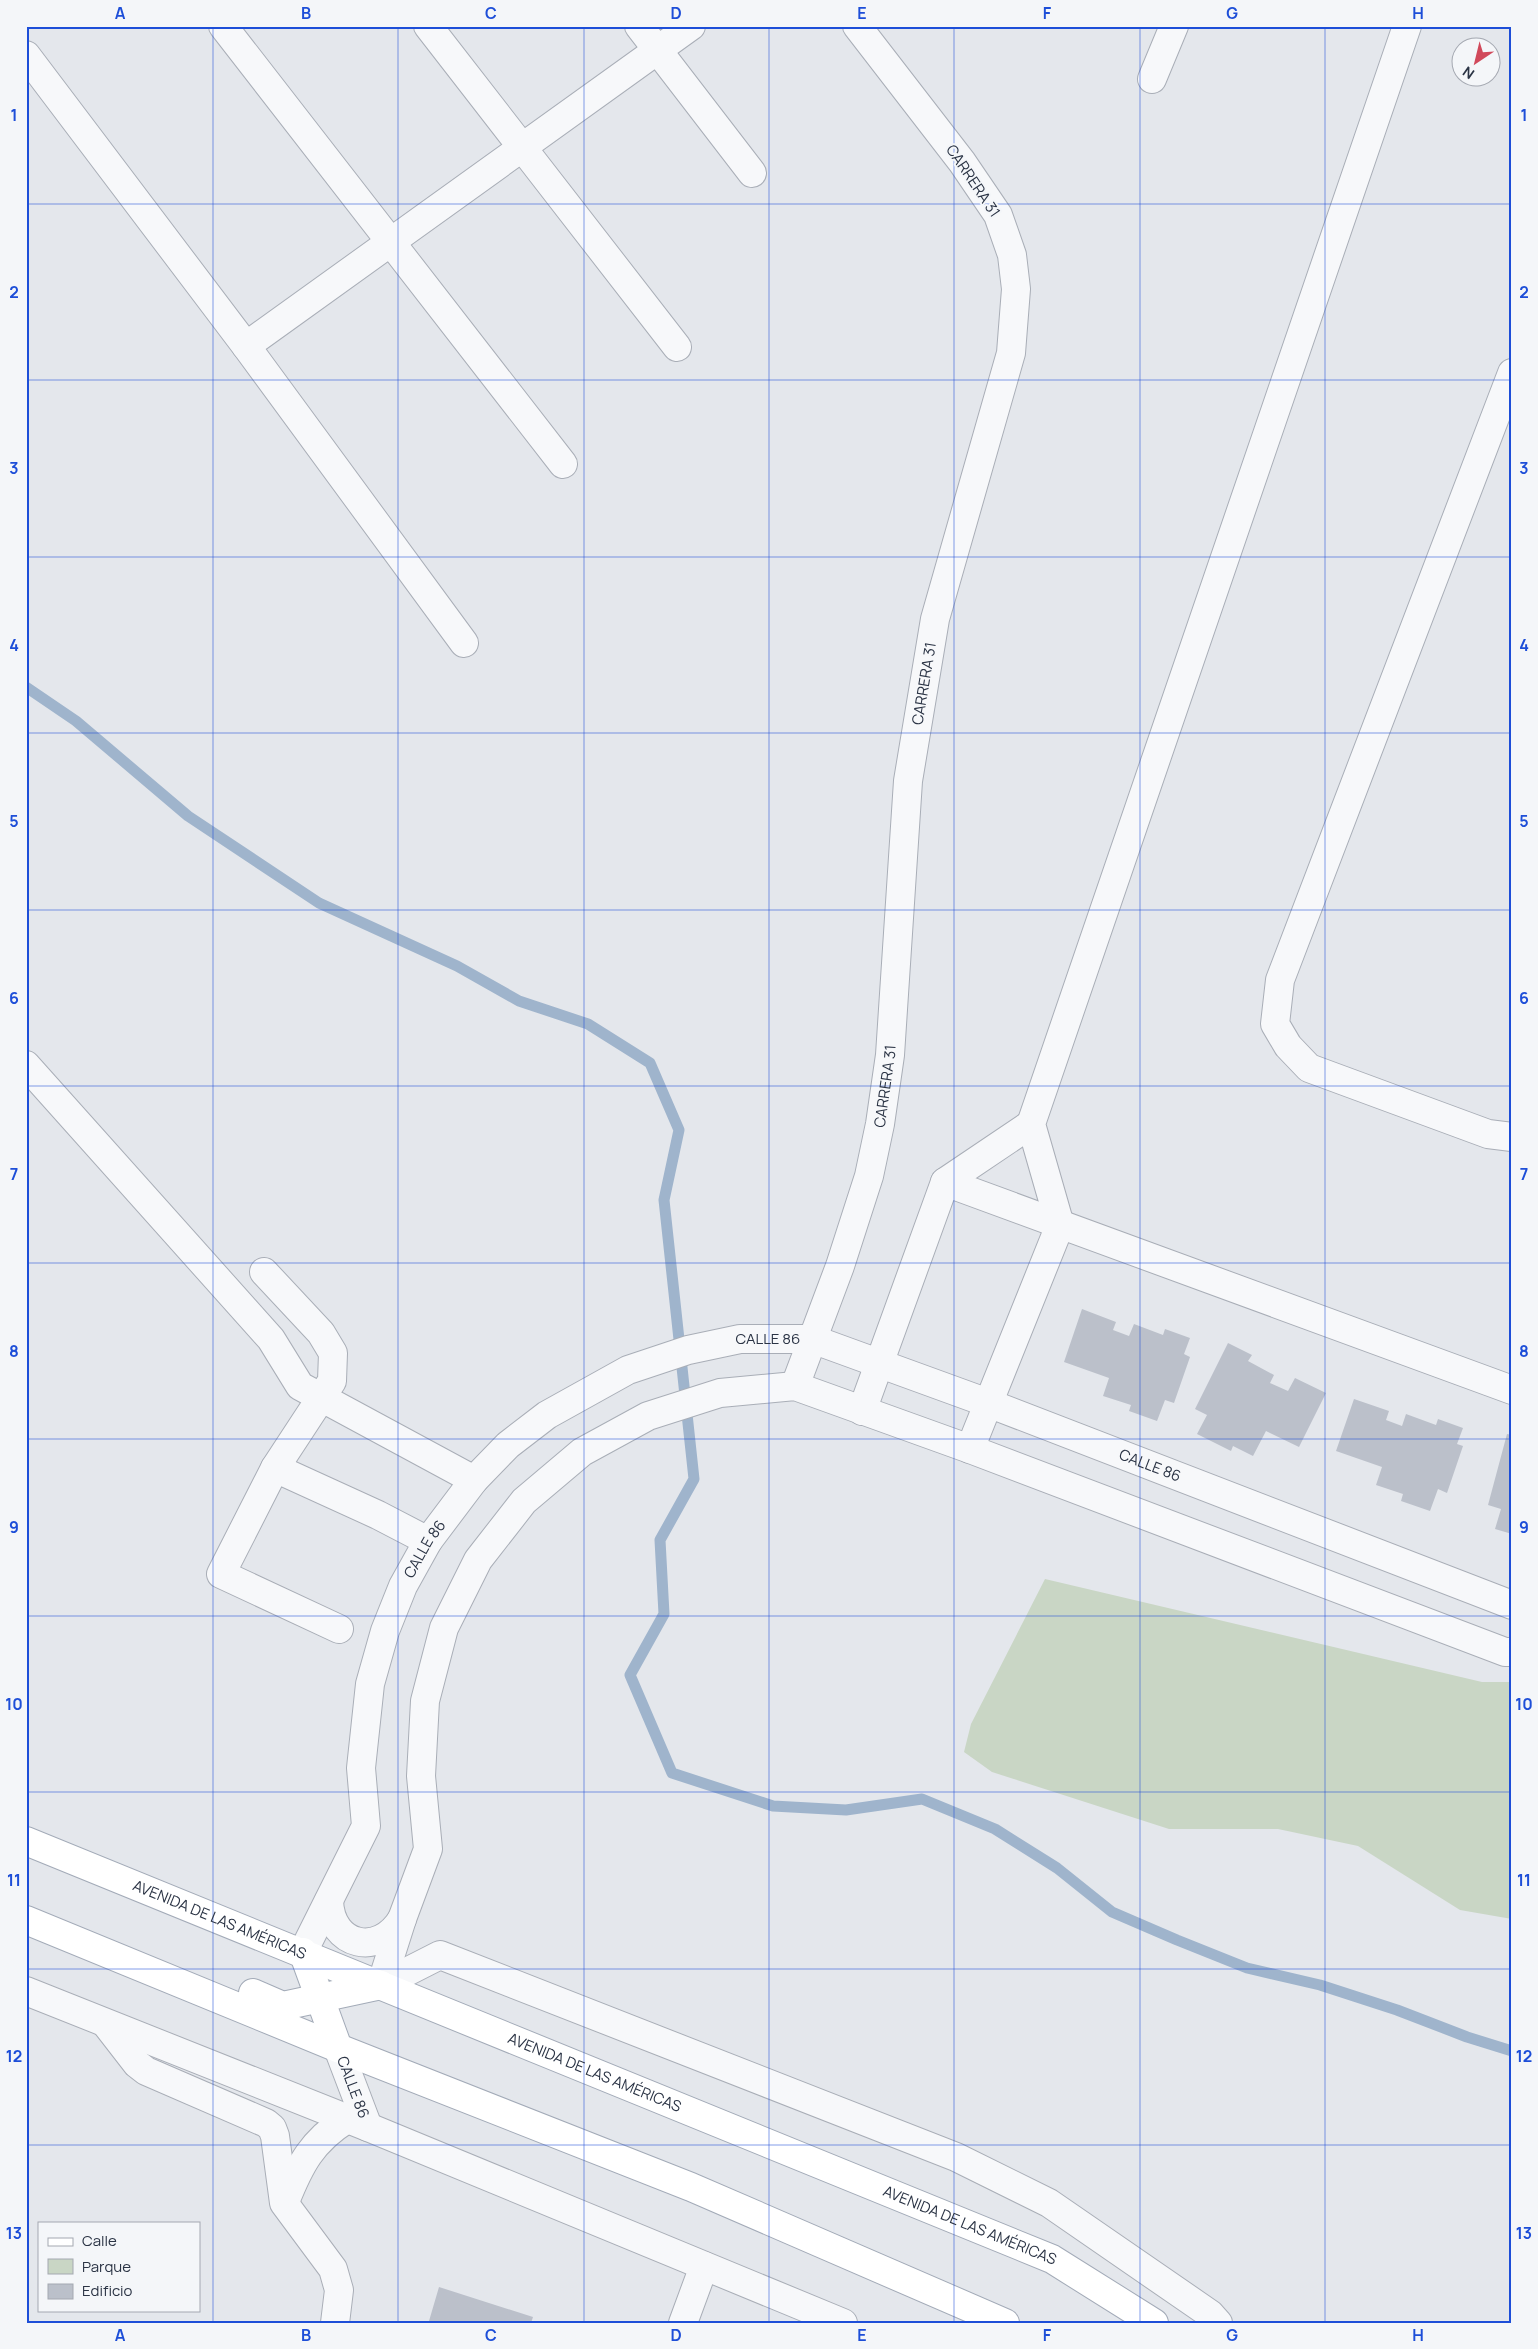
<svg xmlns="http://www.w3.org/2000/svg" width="1538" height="2349" font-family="Manrope,sans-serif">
<rect width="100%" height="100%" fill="#e4e7ec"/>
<path fill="#c9d6c5" d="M1045,1579L1482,1682H1512V1919L1460,1910L1358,1846L1278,1829H1169L992,1772L964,1752L971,1724Z"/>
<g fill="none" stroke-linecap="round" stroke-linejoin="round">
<path stroke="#9fb4cc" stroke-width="11" d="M26,687L76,721L188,816L319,903L457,966L519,1001L588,1024L650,1063L679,1130L664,1200L694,1479L660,1540L664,1614L630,1675L672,1773L773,1806L846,1810L922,1799L995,1829L1057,1868L1112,1912L1177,1940L1247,1968L1320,1985L1397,2010L1467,2037L1512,2051"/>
</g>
<path fill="#bbc0ca" d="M1082,1309L1116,1322L1113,1330L1129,1336L1134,1324L1163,1335L1165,1329L1190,1338L1184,1354L1190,1357L1174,1403L1165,1400L1157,1421L1129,1411L1131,1405L1103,1396L1109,1378L1064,1362Z
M1228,1343L1252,1355L1248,1361L1274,1375L1270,1383L1288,1391L1295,1378L1326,1393L1299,1447L1266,1431L1253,1456L1233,1446L1231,1451L1197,1434L1207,1415L1195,1409Z
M1354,1399L1389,1411L1386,1420L1402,1426L1406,1414L1436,1425L1438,1419L1463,1428L1457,1444L1463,1446L1447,1493L1438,1489L1430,1511L1401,1501L1403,1494L1376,1485L1382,1467L1336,1451Z
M1507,1434L1512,1435V1534L1495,1529L1501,1509L1488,1505Z
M439,2287L533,2317L531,2323L429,2321Z"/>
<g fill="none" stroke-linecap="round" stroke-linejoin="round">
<defs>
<g id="minor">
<path d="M223,26L563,464"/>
<path d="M428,26L677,347"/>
<path d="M639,26L752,173"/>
<path d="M26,55L246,346L464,643"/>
<path d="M1152,79L1174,26"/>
<path d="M246,346L691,26"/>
<path d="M1512,373L1280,980L1275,1024L1288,1046L1309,1068L1488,1134L1512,1137"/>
<path d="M26,1065L271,1339L300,1386L474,1480"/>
<path d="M945,1182L1512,1390"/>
<path d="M264,1272L321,1333L333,1353L332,1381L275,1468L221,1574L339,1629"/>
<path id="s1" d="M795,1386L840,1266L869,1176L880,1124L890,1055L908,781L935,619L1011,353L1016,289L1012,255L998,215L962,162L857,26"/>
<path d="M862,1411L945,1182L1031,1124"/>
<path d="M970,1449L1060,1225L1031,1124L1407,26"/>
<path d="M275,1468L378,1515L428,1541"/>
<path d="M329,1901C331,1947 379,1957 402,1919"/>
<path id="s2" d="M303,1952L366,1826L361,1768L370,1684L385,1631L403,1586L428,1541L474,1480L508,1445L547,1415L628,1370L688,1350L740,1339H812L988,1403L1512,1605"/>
<path d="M381,1985L402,1919L428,1849L421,1776L425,1701L444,1628L478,1560L524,1501L582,1452L648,1416L720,1393L795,1386L970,1449L1505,1652H1512"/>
<path d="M381,1985L440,1955L956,2157L1049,2203L1210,2314L1218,2323"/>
<path d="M26,1991L368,2127L843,2323"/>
<path d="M106,2024L137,2064L146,2071L266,2123L272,2128L275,2136L284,2203L333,2269L339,2290L335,2323"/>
<path id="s3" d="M338,2048L368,2127"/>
<path d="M285,2202C300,2164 312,2141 347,2119"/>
<path d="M683,2323L704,2266"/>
</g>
<g id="major">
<path id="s4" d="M26,1841L1052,2259L1154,2323"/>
<path d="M26,1920L338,2048L691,2187L1005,2323"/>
<path d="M303,1952L338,2048"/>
<path d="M253,1993L283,2006L381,1985"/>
</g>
</defs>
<use href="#minor" stroke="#a9aeb7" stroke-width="30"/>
<use href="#major" stroke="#a3abb8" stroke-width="30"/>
<use href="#minor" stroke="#f7f8fa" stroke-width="28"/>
<use href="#major" stroke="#fff" stroke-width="28"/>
</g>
<path fill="none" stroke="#1d4ed8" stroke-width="1" stroke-opacity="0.55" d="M213,26V2323M398,26V2323M584,26V2323M769,26V2323M954,26V2323M1140,26V2323M1325,26V2323M26,204H1512M26,380H1512M26,557H1512M26,733H1512M26,910H1512M26,1086H1512M26,1263H1512M26,1439H1512M26,1616H1512M26,1792H1512M26,1969H1512M26,2145H1512"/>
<g text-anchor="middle" stroke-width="4" stroke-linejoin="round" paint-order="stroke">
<g font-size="15" fill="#2b3445" stroke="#f4f6f9">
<text transform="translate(973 181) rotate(56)" y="5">CARRERA 31</text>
<text dy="5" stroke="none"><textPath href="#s1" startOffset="719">CARRERA 31</textPath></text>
<text dy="5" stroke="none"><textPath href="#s1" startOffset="314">CARRERA 31</textPath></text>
<text dy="5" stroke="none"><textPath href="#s2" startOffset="850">CALLE 86</textPath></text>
<text dy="5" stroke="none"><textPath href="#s2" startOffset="1255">CALLE 86</textPath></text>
<text dy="5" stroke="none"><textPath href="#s2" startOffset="430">CALLE 86</textPath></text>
<text dy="5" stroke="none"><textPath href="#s4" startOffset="209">AVENIDA DE LAS AMÉRICAS</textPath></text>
<text dy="5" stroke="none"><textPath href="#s4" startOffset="614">AVENIDA DE LAS AMÉRICAS</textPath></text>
<text dy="5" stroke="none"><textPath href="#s3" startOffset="42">CALLE 86</textPath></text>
<text dy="5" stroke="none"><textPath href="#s4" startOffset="1019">AVENIDA DE LAS AMÉRICAS</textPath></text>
</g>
</g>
<rect width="1538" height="2349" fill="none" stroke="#f4f6f9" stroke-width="55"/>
<rect x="38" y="2222" width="162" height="90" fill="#f4f6f9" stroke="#a4a8b1"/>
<rect x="48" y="2238" width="25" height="8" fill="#ffffff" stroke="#a4a8b1"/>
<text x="82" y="2246" font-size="15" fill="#2b3445">Calle</text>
<rect x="48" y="2259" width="25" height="15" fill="#c9d6c5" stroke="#a4a8b1"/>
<text x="82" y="2272" font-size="15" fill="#2b3445">Parque</text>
<rect x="48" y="2284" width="25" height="15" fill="#bbc0ca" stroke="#a4a8b1"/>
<text x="82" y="2296" font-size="15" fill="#2b3445">Edificio</text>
<g transform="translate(1476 62) rotate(215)"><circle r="24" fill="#f4f6f9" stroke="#a4a8b1"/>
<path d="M0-4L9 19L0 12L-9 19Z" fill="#d1495b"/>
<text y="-8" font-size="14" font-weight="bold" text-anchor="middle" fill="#2b3445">N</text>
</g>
<rect x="28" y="28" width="1482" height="2294" fill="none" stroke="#1d4ed8" stroke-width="2"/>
<g font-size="16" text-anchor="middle" font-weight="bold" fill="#1d4ed8">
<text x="120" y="19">A</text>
<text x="306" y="19">B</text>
<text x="491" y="19">C</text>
<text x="676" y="19">D</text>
<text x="862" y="19">E</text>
<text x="1047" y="19">F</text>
<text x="1232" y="19">G</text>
<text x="1418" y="19">H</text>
<text x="14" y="121">1</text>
<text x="1524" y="121">1</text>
<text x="14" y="298">2</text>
<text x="1524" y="298">2</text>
<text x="14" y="474">3</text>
<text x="1524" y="474">3</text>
<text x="14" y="651">4</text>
<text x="1524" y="651">4</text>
<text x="14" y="827">5</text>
<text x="1524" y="827">5</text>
<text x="14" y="1004">6</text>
<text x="1524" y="1004">6</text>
<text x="14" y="1180">7</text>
<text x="1524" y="1180">7</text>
<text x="14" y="1357">8</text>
<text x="1524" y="1357">8</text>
<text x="14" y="1533">9</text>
<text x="1524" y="1533">9</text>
<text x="14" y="1710">10</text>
<text x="1524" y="1710">10</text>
<text x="14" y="1886">11</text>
<text x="1524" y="1886">11</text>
<text x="14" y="2062">12</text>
<text x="1524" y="2062">12</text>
<text x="14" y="2239">13</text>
<text x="1524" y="2239">13</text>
<text x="120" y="2341">A</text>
<text x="306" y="2341">B</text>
<text x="491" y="2341">C</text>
<text x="676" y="2341">D</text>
<text x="862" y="2341">E</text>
<text x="1047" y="2341">F</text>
<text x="1232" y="2341">G</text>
<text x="1418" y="2341">H</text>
</g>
</svg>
